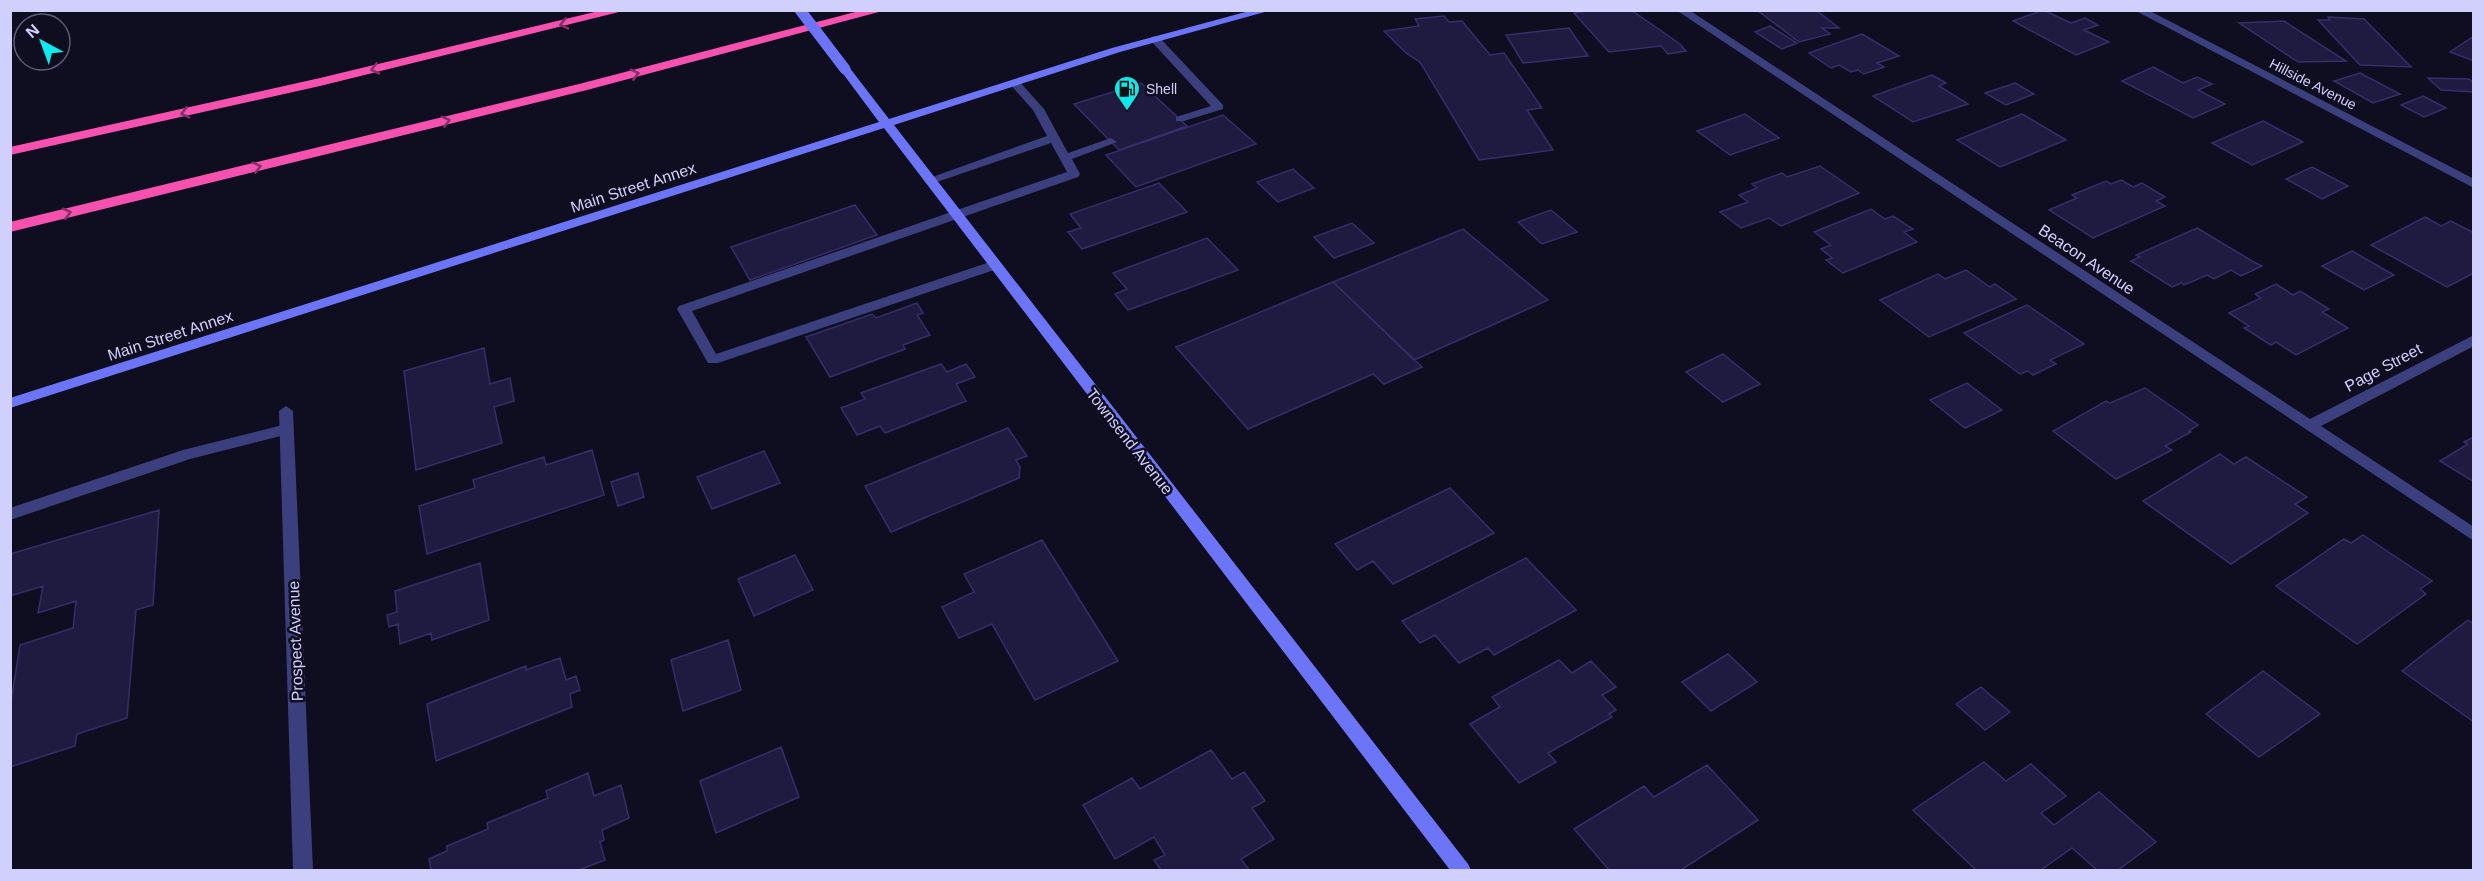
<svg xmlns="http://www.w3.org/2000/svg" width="2484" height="881" font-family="Arial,sans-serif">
<rect width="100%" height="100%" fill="#0f0e20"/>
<path fill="#1f1b40" stroke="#352e6b" stroke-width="1.5" d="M1594,10H1631L1680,44L1686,51L1668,54L1661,46L1609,52L1574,13Z
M1757,10H1816L1839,28H1822L1830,34L1799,42Z
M2043,10L2071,23L2085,18L2098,25L2084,30L2109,42L2076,55L2013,21Z
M1444,16L1449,22L1462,21L1490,55L1504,53L1542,108L1527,110L1553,150L1479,160L1420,62L1406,53L1384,31L1419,26L1415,19Z
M2328,17L2364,19L2411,67L2360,65L2318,20H2330Z
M2284,21L2346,61L2298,62L2239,23Z
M1770,26L1797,43L1782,49L1755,32Z
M1569,28L1588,56L1523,63L1506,35Z
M1862,34L1899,56L1877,63L1884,67L1864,74L1858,70L1851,72L1839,65L1831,68L1809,53Z
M2474,36V61L2450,52Z
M2153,67L2183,83L2197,77L2212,84L2198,90L2225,104L2193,118L2122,81Z
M2360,73L2400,94L2373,103L2334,81Z
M1932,75L1946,83L1939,86L1968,104L1913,122L1873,96Z
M2428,78L2469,79L2474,83V92L2441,90Z
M1141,83L1187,126L1119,150L1074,104Z
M2015,83L2034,94L2006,105L1985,93Z
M2423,96L2446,108L2424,117L2401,105Z
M1745,114L1779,138L1730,155L1697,131Z
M2022,114L2066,140L2000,167L1957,140Z
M1223,115L1256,144L1136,187L1106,155Z
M2263,121L2303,142L2252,165L2212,143Z
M1820,166L1859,193L1781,226L1769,218L1741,228L1720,212L1748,202L1739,195L1757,188L1752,184L1782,173L1787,177Z
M2312,167L2348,186L2322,199L2286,179Z
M1293,169L1314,188L1278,202L1257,182Z
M2121,180L2133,187L2142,183L2165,197L2156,201L2165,206L2093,238L2049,210L2077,198L2072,195L2106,181L2111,184Z
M1159,183L1187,212L1082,249L1068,232L1081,228L1070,214Z
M855,205L877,235L750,280L731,247Z
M1871,209L1885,219L1893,216L1913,229L1904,232L1917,242L1843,273L1826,260L1832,258L1821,249L1831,245L1814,232Z
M1551,210L1577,232L1542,244L1518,222Z
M2425,217L2441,226L2451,221L2474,233V273L2447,287L2371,245Z
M1352,223L1374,243L1334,258L1314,237Z
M2197,228L2252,261L2262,266L2241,276L2231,270L2214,279L2207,275L2184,285L2181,283L2172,287L2131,261L2140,257L2136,255Z
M1463,229L1548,300L1414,360L1333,282Z
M1207,238L1238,270L1128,310L1115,294L1127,289L1113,273Z
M2352,251L2394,275L2364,290L2322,266Z
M1966,270L1990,287L1995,284L2016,299L1929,337L1880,300L1938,274L1945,279Z
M1333,282L1422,367L1384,384L1373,374L1248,429L1176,347Z
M2276,284L2293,295L2300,291L2329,309L2322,312L2348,328L2296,355L2276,342L2271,345L2244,328L2249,326L2229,313L2261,298L2255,294Z
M917,303L923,313L917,315L930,335L903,345L905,349L830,377L806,337L872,314L876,318Z
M2027,305L2084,344L2050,360L2056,364L2033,375L2028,371L2020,374L1964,333Z
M484,348L490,384L510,378L514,401L494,407L502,443L416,470L404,371Z
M1723,354L1760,384L1723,402L1686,372Z
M941,364L947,372L966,364L975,377L956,384L966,401L885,433L880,426L857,435L841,408L865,399L861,393Z
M1967,383L2002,410L1965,428L1930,400Z
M2145,388L2198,425L2189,431L2191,432L2165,446L2172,450L2116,479L2053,431L2106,401L2110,403Z
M1008,428L1027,456L1016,460L1020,467L1019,478L891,532L865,486Z
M2474,437V482L2440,461L2468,444L2464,442Z
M592,450L604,495L427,554L419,506L475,488L473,480L544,457L546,465Z
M764,451L780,483L712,509L697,477Z
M2220,454L2234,464L2246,457L2307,497L2295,504L2308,513L2231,564L2143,501Z
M638,473L644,497L618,506L611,482Z
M1450,488L1494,533L1393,584L1373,561L1357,570L1335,544Z
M159,510L153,605L136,610L127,718L77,734L75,746L10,767V708L20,645L73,628L76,601L38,613L43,586L10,596V554Z
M2363,535L2432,581L2420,589L2426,594L2357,644L2276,586L2344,539L2351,543Z
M1042,540L1118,661L1035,700L992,624L959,638L942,607L974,592L964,574Z
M795,555L813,590L754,616L738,579Z
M1526,558L1576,610L1494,655L1488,648L1459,663L1435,635L1420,643L1402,621Z
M480,563L489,620L432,640L431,633L400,644L398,624L389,627L387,615L397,612L395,591Z
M2468,620L2474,624V722L2402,671Z
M728,640L741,690L683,711L671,660Z
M1728,654L1757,682L1711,711L1682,682Z
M560,658L566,680L576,676L580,690L570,694L572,707L436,761L427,704L526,666V670Z
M1559,660L1572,673L1591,661L1616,687L1602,695L1616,710L1609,714L1612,717L1548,753L1556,762L1519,783L1470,724L1500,707L1492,697Z
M2263,671L2320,714L2259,757L2206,714Z
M1981,687L2010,712L1985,730L1956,704Z
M781,747L799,797L716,833L700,781Z
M1211,750L1232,779L1244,772L1265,801L1252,808L1274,839L1241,859L1249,870H1161L1154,860L1165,855L1154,837L1115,859L1083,805L1132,778L1140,789Z
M1984,762L2006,781L2031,764L2066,796L2041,813L2054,825L2099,792L2156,842L2118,870H2097L2072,848L2041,870H1976L1913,810Z
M1707,765L1758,820L1681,870H1609L1574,829L1644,786L1654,797Z
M588,773L594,796L621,785L629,818L602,830L604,840L600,842L605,860L579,870H431L429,859L447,851V846L488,829L487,823L548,798L546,791Z"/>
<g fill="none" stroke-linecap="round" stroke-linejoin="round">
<path fill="#3c3f7d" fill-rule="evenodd" d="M1155,36L1159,37L1223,105V109L1184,121H1176V117L1211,106L1151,41V37Z
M1014,79L1018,80L1044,109L1068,153L1111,138L1117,142L1072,159L1080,174L1078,177L692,311L716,354L990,262H1000L1002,265L1000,268L718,363H708L677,309L679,306L1067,172L1051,143L934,183H926L924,180L1047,136L1033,110L1008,82Z
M287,424L294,429L292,433L190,459L10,520V508L183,450Z"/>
<path fill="#3c3f7d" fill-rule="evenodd" d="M1676,10H1689L2310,419L2474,335V346L2321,426L2474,527V541Z
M2134,10H2148L2474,179V188Z
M286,406L293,411L313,870H293L279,411Z"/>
<path fill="#6c75f7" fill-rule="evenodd" d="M1253,10H1272L1120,52L894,125L1468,864L1471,870H1450L884,128L10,408V398L879,122L841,71V67H849L889,119L1112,48Z"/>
<path fill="#f651af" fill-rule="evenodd" d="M603,10H627L320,86L10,155V147L320,78Z
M863,10H886L587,90L10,232V222L579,84Z"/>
<path stroke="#6c75f7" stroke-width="11" d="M800,10L845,69"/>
</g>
<defs><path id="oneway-chevron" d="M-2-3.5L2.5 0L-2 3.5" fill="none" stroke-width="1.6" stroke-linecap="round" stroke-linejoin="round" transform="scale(1.5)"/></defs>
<g stroke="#823068">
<use href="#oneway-chevron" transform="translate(564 24) rotate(167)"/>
<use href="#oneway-chevron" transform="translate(375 69) rotate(167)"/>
<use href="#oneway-chevron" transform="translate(635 74) rotate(-14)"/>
<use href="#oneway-chevron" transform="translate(185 113) rotate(167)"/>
<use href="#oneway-chevron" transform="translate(446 121) rotate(-14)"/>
<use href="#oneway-chevron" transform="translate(257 167) rotate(-14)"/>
<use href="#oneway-chevron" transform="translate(67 213) rotate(-14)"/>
</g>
<defs>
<symbol id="fuel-pin" viewBox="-11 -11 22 30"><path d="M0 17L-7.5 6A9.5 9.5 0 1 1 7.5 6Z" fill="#0ceaec" stroke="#0f0e20"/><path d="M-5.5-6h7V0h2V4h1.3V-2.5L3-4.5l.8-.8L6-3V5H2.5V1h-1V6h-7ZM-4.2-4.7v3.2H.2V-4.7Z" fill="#111"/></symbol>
</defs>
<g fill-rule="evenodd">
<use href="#fuel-pin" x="1112" y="74" width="30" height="40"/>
</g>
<g text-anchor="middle" stroke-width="5" stroke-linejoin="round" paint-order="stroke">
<g font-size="14" fill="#d1d0fd" stroke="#0f0e20">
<text transform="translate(2313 84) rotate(27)" y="5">Hillside Avenue</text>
</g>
<g font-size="14" fill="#d1d0fd" stroke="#0f0e20" text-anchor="start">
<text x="1146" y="94">Shell</text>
</g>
<g font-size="16" fill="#d1d0fd" stroke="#0f0e20">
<text transform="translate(633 187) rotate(-18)" y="6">Main Street Annex</text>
<text transform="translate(2087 259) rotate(34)" y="6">Beacon Avenue</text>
<text transform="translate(170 335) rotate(-18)" y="6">Main Street Annex</text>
<text transform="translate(2383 367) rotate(-28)" y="6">Page Street</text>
<text transform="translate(1130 441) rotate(52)" y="6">Townsend Avenue</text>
<text transform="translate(295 641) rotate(-92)" y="6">Prospect Avenue</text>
</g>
</g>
<rect width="2484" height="881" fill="none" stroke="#d1d0fd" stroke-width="24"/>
<g transform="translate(42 42) rotate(319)"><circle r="28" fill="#0f0e20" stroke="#5d5c78" stroke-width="1.5"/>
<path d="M0-4.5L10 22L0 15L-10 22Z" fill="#0ceaec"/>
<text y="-9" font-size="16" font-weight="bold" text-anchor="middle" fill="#d1d0fd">N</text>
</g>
</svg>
